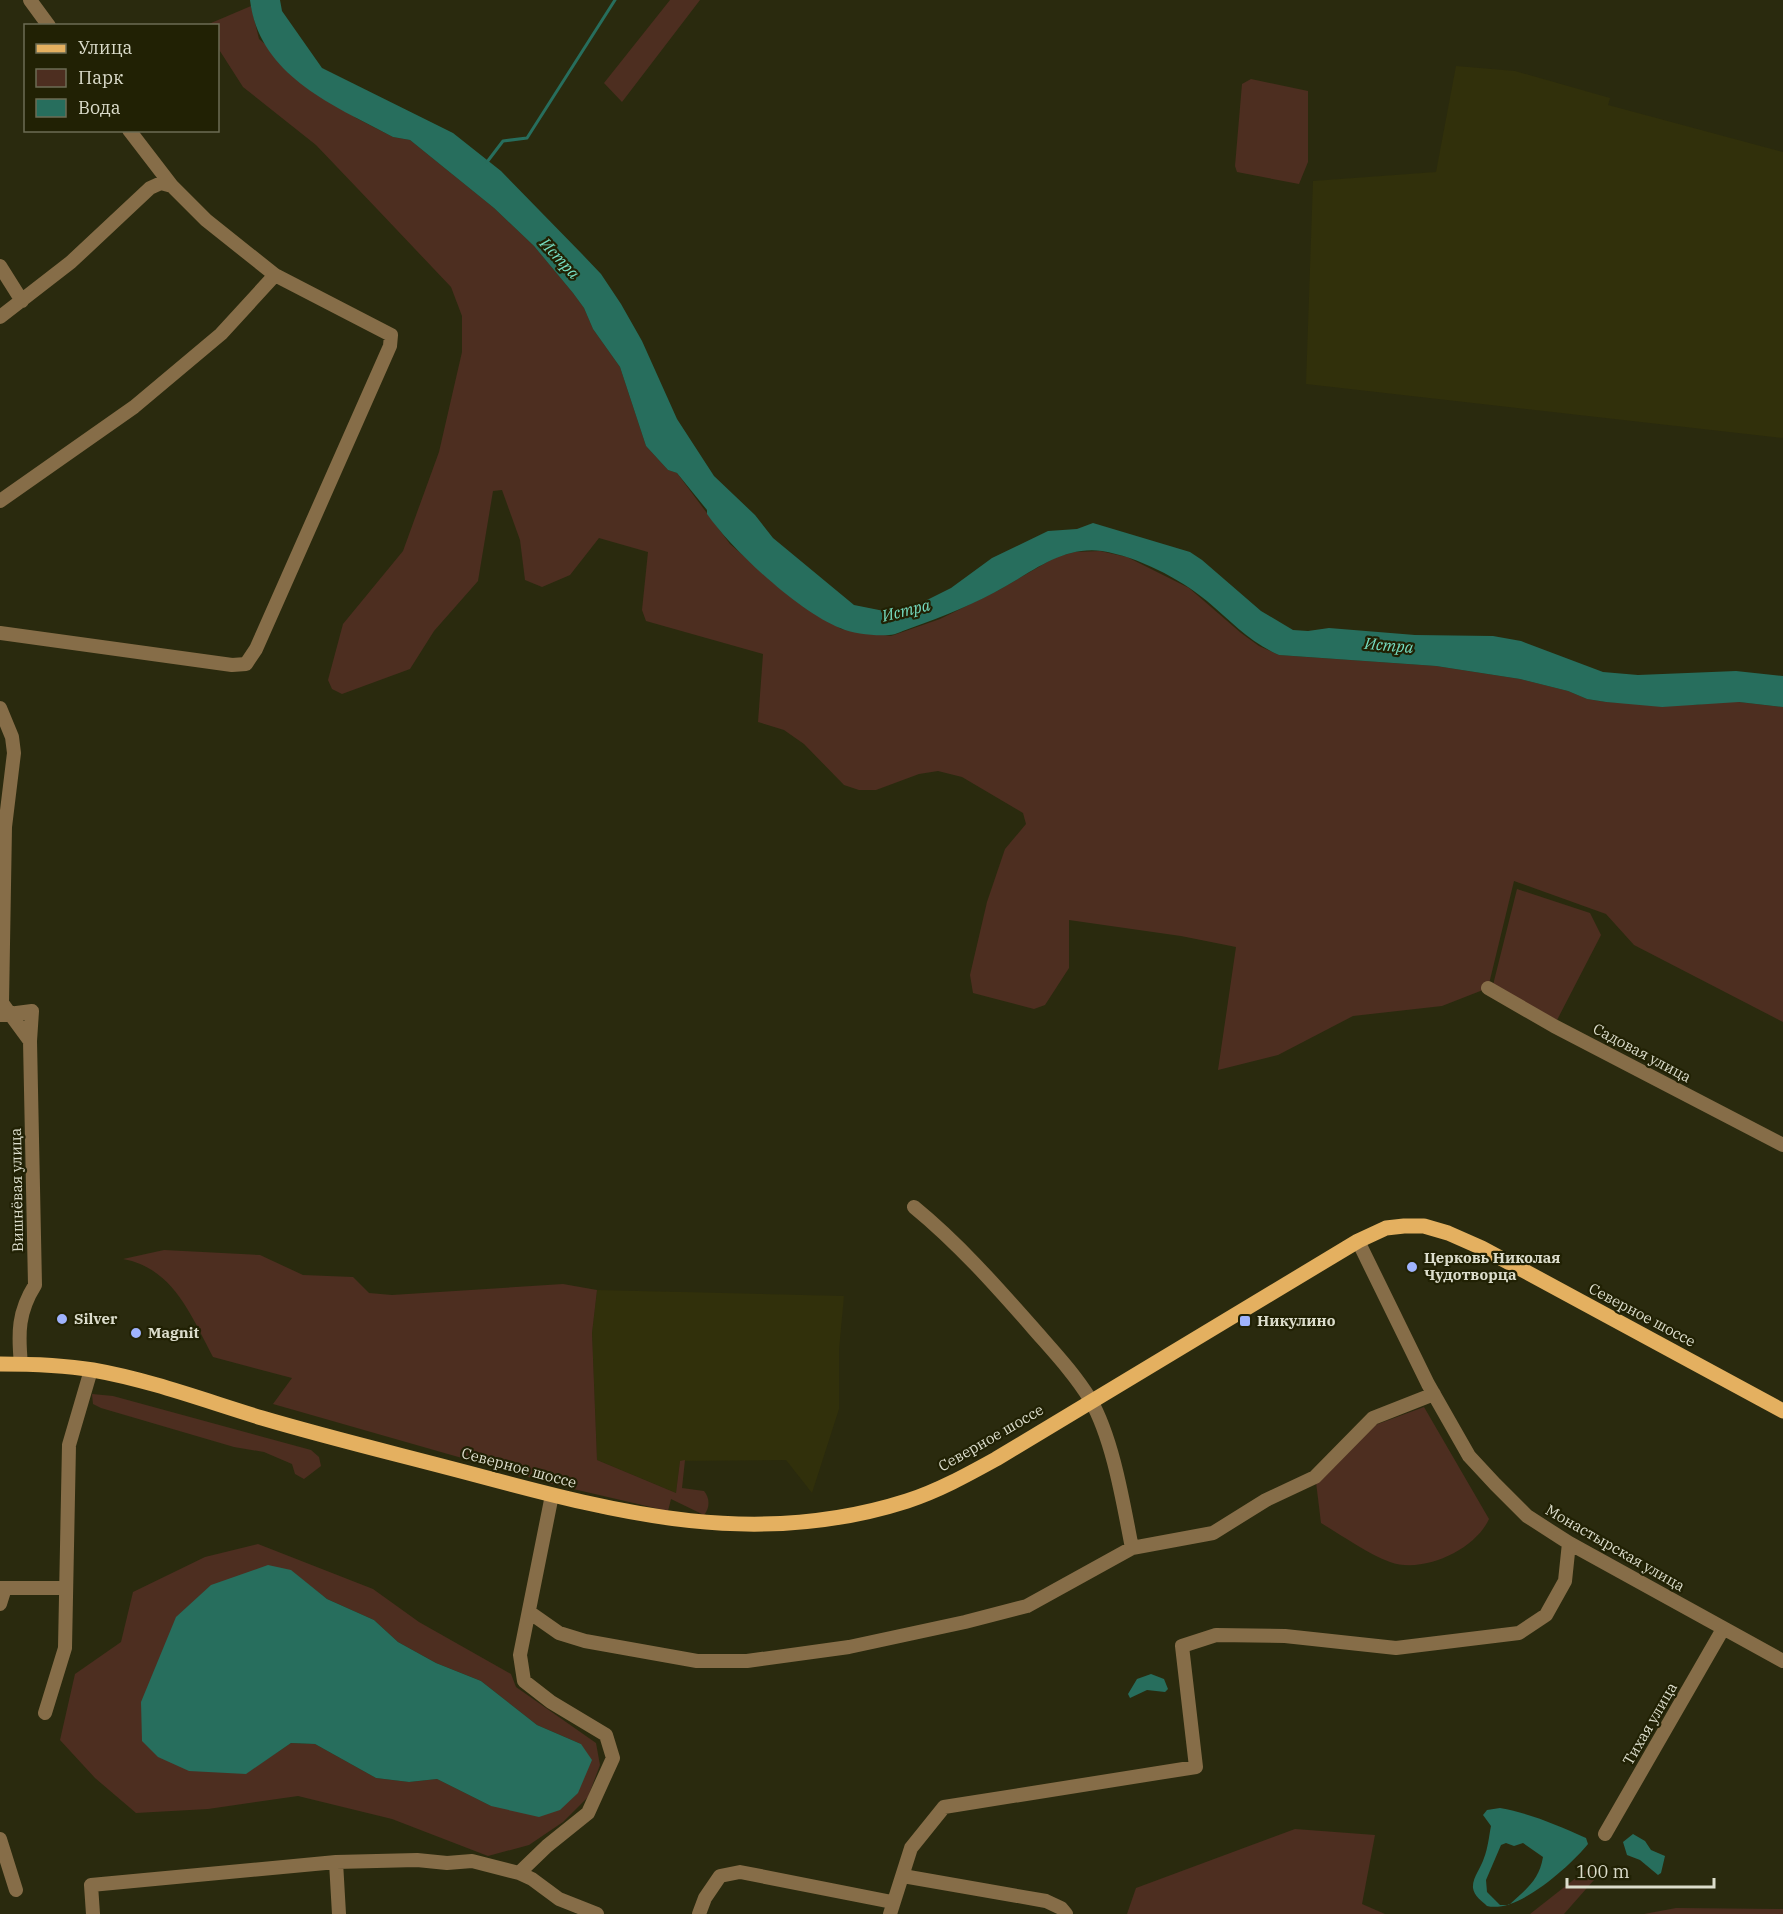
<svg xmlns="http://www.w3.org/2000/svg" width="1783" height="1914" font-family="'IBM Plex Serif',serif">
<rect width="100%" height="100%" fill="#2a2a0e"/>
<path fill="#31300b" d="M1456,66L1515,71L1610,98L1608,105L1783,152V438L1306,384L1313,181L1436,172Z
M597,1290L844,1296L839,1350V1409L812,1493L786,1460L680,1461L676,1493L597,1460L592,1333Z"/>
<path fill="#4d2e20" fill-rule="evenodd" d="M670,0H700L622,102L604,83Z
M251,6L259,39L356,118L393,137L410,140L494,208L534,246L573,293L584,308L593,329L620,367L646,446L668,470L677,473L730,544L789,595L841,629L891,636L940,619L997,591L1056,557L1075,552L1100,551L1127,557L1189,588L1241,633L1259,646L1279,655L1436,666L1520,679L1568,691L1587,699L1606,702L1696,705L1712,702H1739L1783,707V1022L1634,945L1606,914L1514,881L1488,988L1442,1006L1353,1016L1278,1055L1218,1070L1236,947L1181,936L1069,920V968L1045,1005L1034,1009L973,993L970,975L987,902L1005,849L1026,824L1023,813L962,777L938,771L919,774L876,790H859L844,785L804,744L784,730L758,722L763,654L646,621L642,610L648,552L599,538L570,575L542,587L525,580L520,540L502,490L493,491L478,581L434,631L410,669L342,694L332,689L328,680L343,624L403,551L439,452L462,352V316L451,287L378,210L316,145L243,87L218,48V26H204Z
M1251,79L1308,91V162L1299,184L1237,172L1235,166L1242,84Z
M1517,889L1590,913L1601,935L1556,1022L1493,985Z
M164,1250L260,1255L303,1275L353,1277L369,1293L392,1295L563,1284L597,1290L592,1333L597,1460L676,1493L680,1461L685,1460L682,1488L704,1491C710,1498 710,1508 704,1515L671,1499L668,1511L556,1485L273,1404L292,1378L213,1357C191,1315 173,1268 123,1259Z
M92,1394L113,1396L311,1450L319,1457L321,1466L304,1479L295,1474L292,1464L264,1452L234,1447L101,1408L93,1404Z
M1424,1407L1489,1519C1475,1550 1423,1574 1390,1562C1366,1553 1343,1536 1321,1523L1316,1482L1375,1425Z
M258,1544L373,1589L419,1622L511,1674L516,1687L596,1743L600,1765L588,1797L563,1822L529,1845L488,1856L392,1819L298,1796L208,1809L136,1813L95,1778L60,1740L75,1674L121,1642L133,1592L205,1557ZM291,1571L327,1599L374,1620L398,1642L436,1663L481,1681L537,1725L581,1744L491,1806L437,1779L409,1782L376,1778L315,1744L291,1743L245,1774Z
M1295,1829L1375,1835L1362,1904L1385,1914H1127L1136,1888Z
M1586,1870L1601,1872L1564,1914H1530Z
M1676,1908L1783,1909V1914H1644Z"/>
<path fill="#276e5d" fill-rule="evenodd" d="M250,0H280L282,11L322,68L453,133L501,171L582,254L601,274L621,304L642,341L677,419L714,476L755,515L773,538L854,605L884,611L919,604L951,588L992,558L1048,531L1077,529L1093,523L1190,552L1202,560L1261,611L1293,630L1308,631L1329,628L1415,635L1493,636L1521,641L1603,672L1638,675L1736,671L1783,676V707L1739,702L1662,707L1606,702L1587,699L1568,691L1520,679L1436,666L1279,655C1249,642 1232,622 1207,601C1179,578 1138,557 1102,551C1065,546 1036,569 1006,586C975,604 944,616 911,628C904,630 896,635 889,635C875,636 853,634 840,628C799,612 732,550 707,514V510L677,473L668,470L646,446L620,367L593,329L584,308L573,293L534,246L494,208L410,140L393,137C333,105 259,76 250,0Z
M268,1565L291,1570L327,1599L374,1620L398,1642L436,1663L481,1681L537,1725L581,1744L592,1760L578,1793L560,1810L539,1817L491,1806L437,1779L409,1782L376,1778L315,1744L291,1743L246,1774L189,1771L158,1757L142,1741L141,1702L176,1617L211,1585Z
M1151,1674L1164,1679L1168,1689L1165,1692L1147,1690L1130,1698L1128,1694L1137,1679Z
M1500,1808C1532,1814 1557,1825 1586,1838L1588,1844C1571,1865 1518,1914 1487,1906C1482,1901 1474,1896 1473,1888C1472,1878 1481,1868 1484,1858C1488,1848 1489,1836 1491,1826L1483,1815L1487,1810ZM1506,1843L1514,1846L1523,1843L1543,1857C1539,1881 1526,1889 1509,1905H1500L1487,1892L1486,1880L1501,1845Z
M1633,1834L1645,1841L1651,1850L1665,1856L1661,1873L1658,1875L1640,1860L1627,1855L1623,1842Z"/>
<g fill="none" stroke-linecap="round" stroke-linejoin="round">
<path stroke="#276e5d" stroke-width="3" d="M487,162L503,141L527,138L615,0"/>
<path stroke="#866d48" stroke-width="14" d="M30,0L49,26
M129,130L172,186
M0,266L22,301
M0,317L71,262L150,188L161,183L172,186L206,220L275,275L391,335L390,346L256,649L246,664L232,665L0,633
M0,501L134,407L221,334L275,275
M0,708L12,737L14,753L5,827L2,1003L30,1041
M1488,988L1554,1026L1783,1145
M0,1015L32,1011L30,1041L35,1285C18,1312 18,1333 21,1364
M914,1207C958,1243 996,1286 1033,1328C1053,1351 1074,1373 1090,1399C1113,1439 1123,1502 1132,1548
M1358,1241L1428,1384L1469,1456L1495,1484L1527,1516L1569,1543L1783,1661
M0,1588H64
M0,1604L5,1588
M529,1612L559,1633L585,1641L697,1661H747L849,1647L965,1622L1027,1606L1132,1548L1213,1533L1266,1500L1315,1477L1373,1418L1434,1394
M45,1713L65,1648L69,1445L91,1370
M1605,1834L1723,1629
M0,1839L16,1890
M336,1862L339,1914
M519,1873L532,1879L559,1899L597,1914
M903,1876L1046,1901L1061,1908L1066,1914
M93,1914L91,1885L336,1862L417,1860L447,1863L472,1861L519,1873L547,1846L588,1813L613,1758L606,1735L551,1702L524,1681L520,1655L552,1495
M699,1914L705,1898L720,1876L740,1872L892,1902
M890,1914L911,1848L944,1807L1196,1767L1182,1646L1216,1635L1285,1636L1396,1648L1519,1633L1546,1615L1565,1581L1569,1543"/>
<path stroke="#e4b060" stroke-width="15" d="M0,1364C30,1364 63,1365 93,1370C150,1380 206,1401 262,1418C333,1439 405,1456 476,1475C622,1514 757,1549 907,1501C938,1491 967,1475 996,1459L1358,1241L1386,1228L1404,1226H1424L1448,1233L1482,1248L1783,1411"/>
</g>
<g fill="#9fb3fd" stroke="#212104" stroke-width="2">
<circle cx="1412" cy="1267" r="6"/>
<circle cx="62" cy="1319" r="6"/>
<rect x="1239" y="1315" width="12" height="12" rx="3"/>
<circle cx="136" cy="1333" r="6"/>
</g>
<g text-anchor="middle" stroke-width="4.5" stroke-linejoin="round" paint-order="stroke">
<g font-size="15" fill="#dcddcc" stroke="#212104">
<text transform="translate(1642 1053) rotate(28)" y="5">Садовая улица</text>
<text transform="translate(17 1190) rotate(-91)" y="5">Вишнёвая улица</text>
<text transform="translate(1642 1315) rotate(28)" y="5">Северное шоссе</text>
<text transform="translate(991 1438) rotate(-30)" y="5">Северное шоссе</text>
<text transform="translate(519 1468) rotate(15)" y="5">Северное шоссе</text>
<text transform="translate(1615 1548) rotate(30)" y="5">Монастырская улица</text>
<text transform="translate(1650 1724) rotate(-60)" y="5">Тихая улица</text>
</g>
<g font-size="15" font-weight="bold" fill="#dcddcc" stroke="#212104" text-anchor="start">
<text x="1424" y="1263">Церковь Николая<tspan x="1424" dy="17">Чудотворца</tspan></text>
<text x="74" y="1324">Silver</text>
<text x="1257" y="1326">Никулино</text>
<text x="148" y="1338">Magnit</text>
</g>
<g font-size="16" font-style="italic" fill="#76ddc2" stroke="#212104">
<text transform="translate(560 258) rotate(47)" y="6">Истра</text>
<text transform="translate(906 610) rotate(-14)" y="6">Истра</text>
<text transform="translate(1389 645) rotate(5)" y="6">Истра</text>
</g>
</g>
<rect x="24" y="24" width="195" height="108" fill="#212104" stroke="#6c6c54" stroke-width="1.5"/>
<rect x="36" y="44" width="30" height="9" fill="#e4b060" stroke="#6c6c54" stroke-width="1.5"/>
<text x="78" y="54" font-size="18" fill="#dcddcc">Улица</text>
<rect x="36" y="69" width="30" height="18" fill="#4d2e20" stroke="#6c6c54" stroke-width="1.5"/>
<text x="78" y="84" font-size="18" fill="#dcddcc">Парк</text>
<rect x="36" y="99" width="30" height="18" fill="#276e5d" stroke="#6c6c54" stroke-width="1.5"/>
<text x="78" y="114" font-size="18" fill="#dcddcc">Вода</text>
<path d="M1567 1878v9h147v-9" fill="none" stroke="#dcddcc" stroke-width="3"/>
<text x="1576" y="1878" font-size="18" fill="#dcddcc" stroke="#212104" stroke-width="4.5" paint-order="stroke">100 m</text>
</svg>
